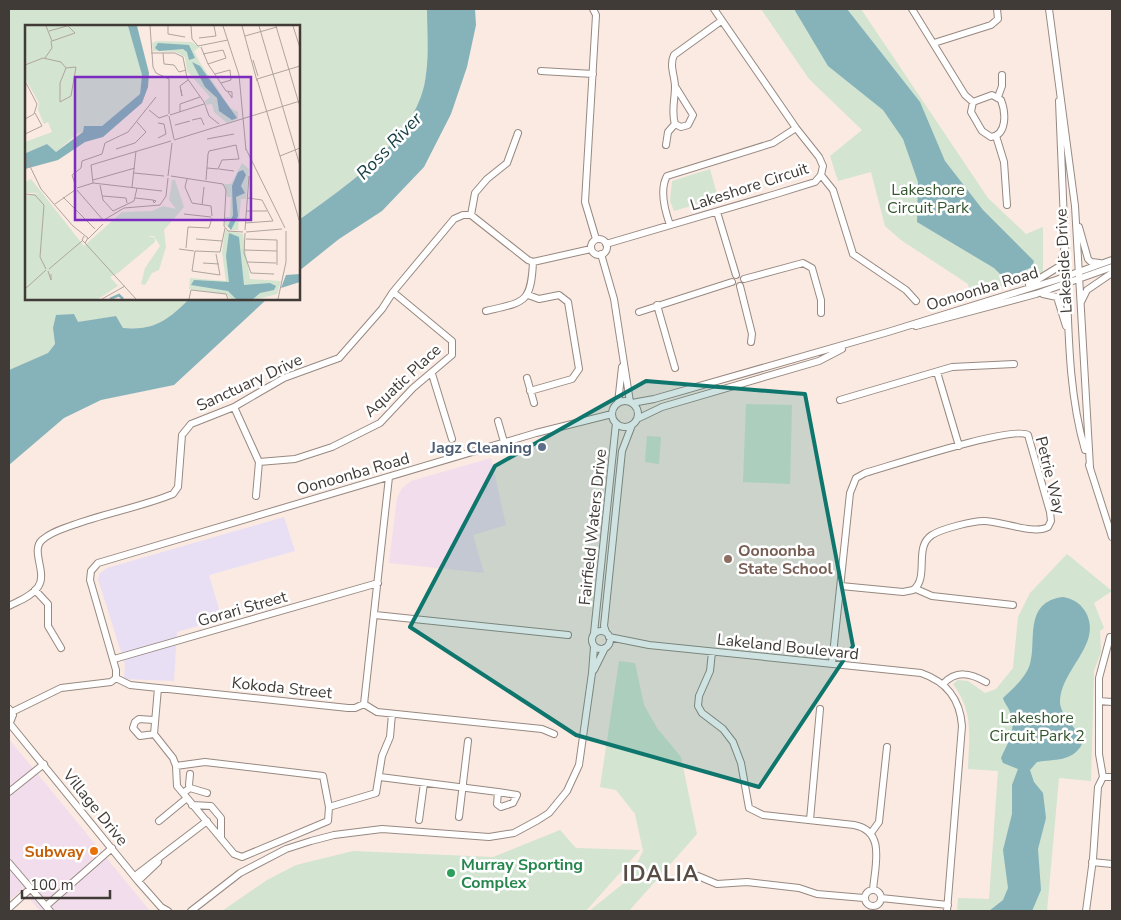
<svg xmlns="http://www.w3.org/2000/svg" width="1121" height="920" font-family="'Nunito Sans',sans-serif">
<rect width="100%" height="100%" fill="#faeae2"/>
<path fill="#f2ddec" d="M491,458L506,525L473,535L484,573L389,563L397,498L402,488L411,481Z
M9,739L150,911H40L22,890L9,901Z"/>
<path fill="#e9dff5" d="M284,517L295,551L209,575L222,619L177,632L174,681L124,679L125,665L98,579L100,573L107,568Z"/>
<path fill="#d3e4d1" d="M9,9H427C427,30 429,53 426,74C420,137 346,186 299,220V26H26V299H189C168,320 154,331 123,328L116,316L53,328L55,344L48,353L9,370Z
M761,9H861L988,198L1026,234L1043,227V273L971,295L968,284L901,240L885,226L871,172L838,181L830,156L862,130L809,79Z
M710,169L718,198L674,211L670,201L672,181Z
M746,404L792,405L790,484L743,482Z
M647,436L661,437L659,464L645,462Z
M1067,554L1112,591L1094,603L1104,628L1100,631L1101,652L1094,671L1091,781L1059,778L1047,911H957L958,898L989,899L998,771L968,769C969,735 974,712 953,684L958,680L968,681L985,693L996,689L1013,668L1018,617L1030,593Z
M619,661L635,663L644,705L657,728L681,757L697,834L629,911H589L629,879L643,851L635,814L616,790L600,787Z
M560,830L576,848L640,850L586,911H222L267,880L296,865L353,851L493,857Z"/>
<path fill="#86b2ba" d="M427,9H475L476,25L467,67L451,114L424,167L382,211L339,239L299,271V220C346,186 420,137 426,74C429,53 427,30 427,9Z
M794,9H847L920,102L945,161L983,210L1034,261L1032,267L1008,278L1002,276L994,268L917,222L918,182L903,139L883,110L828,66Z
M189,299H267L174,385L101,400L64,418L9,465V370L48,353L55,344L53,328L56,315L74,314L78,322L116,316L123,328C154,331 168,320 189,299Z
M1063,597C1073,599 1079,602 1085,611C1104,643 1062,668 1060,700C1059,717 1079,727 1082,744C1073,762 1054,759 1037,762L1030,770L1034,782L1043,793L1046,818L1038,849L1041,890L1032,911H989L1003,900L1008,888L1003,850L1012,814V785L1018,769L1003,763L1001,758C1008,742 1017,730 1010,712C1008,706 1004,703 1003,698C1013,689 1026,677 1030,664C1037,641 1023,602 1063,597Z"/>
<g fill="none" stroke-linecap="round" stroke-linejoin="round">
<defs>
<path id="minor" d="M593,9L596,15L585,202L596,239
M912,9L965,95L973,102
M1049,9L1075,206L1090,467
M934,43L991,25L998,19L997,9
M541,71L593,74
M675,86L693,115L688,125L681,127L675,124C671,112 675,99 675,87C675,76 669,66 674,55L721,21
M992,95L1001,100C1006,113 1007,135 991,137L982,131L971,112L973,102Z
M998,97L1002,86V75
M996,136L1004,162L1007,205
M666,145L668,132L675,124
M821,175L833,190L853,254L906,290L916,301
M717,212L736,275
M471,215L475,193L487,179L507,163L518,133
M670,225C665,211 659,190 667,176L773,143L796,128
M1079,227L1088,259L1091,262L1100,263
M591 247a8 8 0 1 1 16 0a8 8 0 1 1-16 0Z
M606,244L776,194L815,182L821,175L823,166L819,157L796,128L714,9
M1065,246C1069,313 1066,385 1085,450
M601,254L614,299L630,402
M744,279L803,263L812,268L821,300V313
M1029,285L1060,266L1065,246L1059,101
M740,286L752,334L751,342
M1043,294L1057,297L1066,326
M528,295L539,299L559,295L568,302L579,369L572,379L530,391
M1081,302L1087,290L1112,273
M657,305L675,368
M486,311C524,302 531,304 533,262
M639,312L732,282
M916,326L1036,294L1112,267
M937,372L959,446
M432,374L452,439
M527,378L534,403
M840,400L952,367L1014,364
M612 414a13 13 0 1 1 26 0a13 13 0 1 1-26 0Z
M618,403L622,367
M632,403L654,399L888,332L1056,280L1112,260
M234,407L259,462L256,496
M637,419L662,407L819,361L842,349
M498,421L504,442
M259,462L295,459L332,447L380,423L413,388L452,355V341L393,292
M1089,465L1112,537
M916,589L932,596L1013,605
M35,590L48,604V626L61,648
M9,606C18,601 31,597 38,587C48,573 30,551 42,540C51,532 62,529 73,525C106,513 141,507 173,494L178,487L182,435L191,424L234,407L284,378L339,358L382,309L393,292L454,219L463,215H471L528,260L533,262L591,249
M375,615L568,635
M592 640a9 9 0 1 1 18 0a9 9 0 1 1-18 0Z
M606,632L604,626L622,451L632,425
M594,633L616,423
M609,637L649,645L921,673C947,682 960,699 962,726L947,911
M712,652L710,671L699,696L698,706L702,713L723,729L733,742L741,763L749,808L763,815L854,825C886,831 875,865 873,890
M114,659L378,583
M832,664L850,493L856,478L865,473C890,466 1013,425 1028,435L1050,512L1051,521L1048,527C1034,535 1001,521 984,521C972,521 941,529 932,535C913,547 930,578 913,590L903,592L841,586
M594,670L605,648
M116,678V670L90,580L91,571L98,563L536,433L612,414
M116,678L130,685L348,708H355L364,704
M943,684C956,670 970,673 986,682
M158,688L154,734L173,758L176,766L177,786L234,854L242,857L328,821L329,807L376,793L382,756L390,737L392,714
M1099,701L1112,702
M364,704L389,477
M364,704L377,712L542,729L554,734
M9,709L13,715L9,725
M12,712L61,688L111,682L116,678
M154,720L139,719L135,722L133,728L140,736L154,734
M10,724L138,881L161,907L168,911
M176,766L205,762L323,776L329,807
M380,777L498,792L517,795L513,803L501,807L497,804L498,792
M1103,777L1099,754V678L1110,637
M1103,777H1112
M190,788L207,793
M9,792L44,764
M183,793L190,788L189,785L190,774
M192,805L211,806L221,818V837
M459,817L468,741
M419,820L424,783
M810,820L820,709
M159,821L187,798
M871,833L879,822L887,747
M1092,862L1112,864
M9,863L50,911
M135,876L207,821
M698,876L717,884L747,882L799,888L817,894L864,898
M138,881L158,862
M865 898a8 8 0 1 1 16 0a8 8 0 1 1-16 0Z
M881,898L948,905
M46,906L112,848
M9,908L30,889
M191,911L240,873L286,849L311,841L334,835L382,829L489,837L514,833L538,820L549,813L567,791L579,765L592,673L594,647
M1086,911L1093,859L1098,787L1103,777"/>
</defs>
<use href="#minor" stroke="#978981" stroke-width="8"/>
<use href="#minor" stroke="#fff" stroke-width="6"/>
</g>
<path fill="#0f766e" fill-opacity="0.2" stroke="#0f766e" stroke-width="4" stroke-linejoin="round" d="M646,381L805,394L853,646L759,787L576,735L410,627L495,466Z"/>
<circle fill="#5c6f8a" stroke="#fff" stroke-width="2" cx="542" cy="447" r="5"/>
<circle fill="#8d6e63" stroke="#fff" stroke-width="2" cx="728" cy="559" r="5"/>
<circle fill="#e8710a" stroke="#fff" stroke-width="2" cx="94" cy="851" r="5"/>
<circle fill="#2e9e5b" stroke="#fff" stroke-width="2" cx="451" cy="873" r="5"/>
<g text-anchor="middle" stroke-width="5" stroke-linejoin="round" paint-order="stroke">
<g font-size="16" fill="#413b37" stroke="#fff">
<text transform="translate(749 186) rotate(-18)" y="6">Lakeshore Circuit</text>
<text transform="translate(1063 261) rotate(-93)" y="6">Lakeside Drive</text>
<text transform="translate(982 288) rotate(-17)" y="6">Oonoonba Road</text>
<text transform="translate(402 380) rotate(-43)" y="6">Aquatic Place</text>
<text transform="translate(249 382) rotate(-25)" y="6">Sanctuary Drive</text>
<text transform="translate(353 473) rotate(-16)" y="6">Oonoonba Road</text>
<text transform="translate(1051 475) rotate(76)" y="6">Petrie Way</text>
<text transform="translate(592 527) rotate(-84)" y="6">Fairfield Waters Drive</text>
<text transform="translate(242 608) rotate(-16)" y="6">Gorari Street</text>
<text transform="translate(788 646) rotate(6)" y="6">Lakeland Boulevard</text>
<text transform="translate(282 687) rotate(6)" y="6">Kokoda Street</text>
<text transform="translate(96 807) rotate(51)" y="6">Village Drive</text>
</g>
<g font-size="16" fill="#35582f" stroke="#fff">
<text x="928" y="195">Lakeshore<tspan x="928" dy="18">Circuit Park</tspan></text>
<text x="1037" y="723">Lakeshore<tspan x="1037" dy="18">Circuit Park 2</tspan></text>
</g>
<g font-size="16" font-weight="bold" fill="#4e5e75" stroke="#fff" text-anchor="end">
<text x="532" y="453">Jagz Cleaning</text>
</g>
<g font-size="16" font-weight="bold" fill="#785e54" stroke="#fff" text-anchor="start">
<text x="738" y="556">Oonoonba<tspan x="738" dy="18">State School</tspan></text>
</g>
<g font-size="16" font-weight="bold" fill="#c56008" stroke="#fff" text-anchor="end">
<text x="84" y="857">Subway</text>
</g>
<g font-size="16" font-weight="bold" fill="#27864d" stroke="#fff" text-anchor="start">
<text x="461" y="870">Murray Sporting<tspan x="461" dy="18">Complex</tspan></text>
</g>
<g font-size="18" font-style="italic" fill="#133d43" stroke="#fff">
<text transform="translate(389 146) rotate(-46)" y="6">Ross River</text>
</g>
<g font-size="21" font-weight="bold" letter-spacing="1" fill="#594c45" stroke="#fff">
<text x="661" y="881">IDALIA</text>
</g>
</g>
<g transform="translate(25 25)">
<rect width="275" height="275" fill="#faeae2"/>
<path d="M0,1H103L117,50L115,69L77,101L52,109L31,127L22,119L1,128L0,117L27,107L23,97L19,99L13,85L14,78L0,53ZM132,16L166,17L175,22L169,26L174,36L205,83L213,87V94L202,98L189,87L187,79L181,80L180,76L185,72L162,46L160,32L151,27L128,26L127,18ZM217,138L224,144L221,174H216L213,205H206L200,200V192H205L206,172H202L199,159H206ZM6,154L59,221L97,187L127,186L138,181L151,184L144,175L147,155H150L159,182L139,205L141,222L134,245L127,248L120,260L116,259L120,243L135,221L129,211H123L130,213V217L93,248L85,252L93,261L73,274H0V171L14,168H0V157ZM200,205L218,209L225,254L256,256L252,269L233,274H206L201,269L164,264L165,253L201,256L197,227Z" fill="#d3e4d1"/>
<path d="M103,1H112L124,48L123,62L117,78L78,112L60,117L33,135L0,144L1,128L22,119L31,127L58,107L59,101H77L115,69L117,50ZM133,18L164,20L170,33L164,35L162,27L158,24L134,26L130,23ZM167,37L175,41L212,93L207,95L194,86L192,73L180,62ZM218,145L221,150L216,161L220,168L211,172L213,191L206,205L203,201L208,190L207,161L213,147ZM204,208L214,212L219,260L245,258L251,261L249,265L235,268L228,274H211L203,266L166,260L169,255L204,257L201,231ZM275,249V257L256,263L261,250Z" fill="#86b2ba"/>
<path fill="none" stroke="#86b2ba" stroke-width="2.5" d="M85,274L94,270L98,274"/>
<path fill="none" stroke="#b0a49e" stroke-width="1" d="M21,1L27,16L50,8L43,1M125,1L128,42L131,48L144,54V89M143,1V9L160,12M166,1L167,14L173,21L203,15M198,1L214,50L221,125M217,1L232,56M234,1L275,141M251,1L275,82M268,1L275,23M24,6L42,1M220,11L252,2M174,13L191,11L189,1M176,22L183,39L201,66L207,67V73L203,67M126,28H150L158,32L162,53L179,77L184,91L194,99M138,28L139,39L149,40L154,47L161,45M178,29L198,25L201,33L183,39M20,33L27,23L26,16M228,35L233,51M0,40L18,33L36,37L41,43M51,42L46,71L35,77V58L41,43ZM190,49L205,45L206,55L196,58M232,54L275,41M232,54L275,198M0,56L12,79L9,89L0,94M156,65L157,71L155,61L163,55M124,85L134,93L143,90M155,87V79L175,72M145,90L179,79M144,91L149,114M167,95L176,93L179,100M133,98L139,99L141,109L133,113M150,100L165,96M0,109L17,101L10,88M182,114L209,109M149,115L275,76M91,124L110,118L121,107L112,97M221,124L260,203M0,131L16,164L48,201L63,213L60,218L57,215L59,211M255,131L275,123M194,144L209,146M109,148L139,151M143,151L147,118M146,151L198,159L201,165L199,201L203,206L218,207M162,154L160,162L167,178L186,181L187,191M68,155L110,143M181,155L183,129L184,126L211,120L214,134L197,135L193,144L182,143M68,158L66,140L146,116M75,160L78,175L88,186L109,176L112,163M51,162L47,150L56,143L57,136L77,129L80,118L103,107L131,72M107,162L111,126M52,163L68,158L137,166M52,165L78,195M0,169L10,170L19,180L15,232L21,244M78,171L101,173L102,178M38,172L70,204M110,173L128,175L131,176L129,178L128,175M30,179L50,165M177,180L179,162M221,186H242M159,189L186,192M79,195L99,183L135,180L141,171L143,153M220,198L248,196L237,175L223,173M220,205L224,151M221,207L257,204M220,208L219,228L226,248L249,249M63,214L78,199M171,214L197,216M221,214L252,215V240M60,218L111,274M161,223L163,202L184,203L187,193M154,224L169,226M219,225L252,226M191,229L195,250L167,246L170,226L195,227L200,203M222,237L251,238M178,238L194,239M24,244L57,216M23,246L26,255V249M0,264L21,245M77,274L100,261M164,274L166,265L201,269L203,274M253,274L261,237V206"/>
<path fill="#7b2cbf" fill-opacity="0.15" stroke="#7b2cbf" stroke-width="2.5" d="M50,52H226V195H50Z"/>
<rect width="275" height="275" fill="none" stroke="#413b37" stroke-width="2.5"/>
</g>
<rect width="1121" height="920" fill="none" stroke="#413b37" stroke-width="20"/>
<path d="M22 890v8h88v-8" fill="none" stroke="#413b37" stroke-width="2.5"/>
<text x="30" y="890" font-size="15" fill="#413b37" stroke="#ffffff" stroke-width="4" paint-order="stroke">100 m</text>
</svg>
